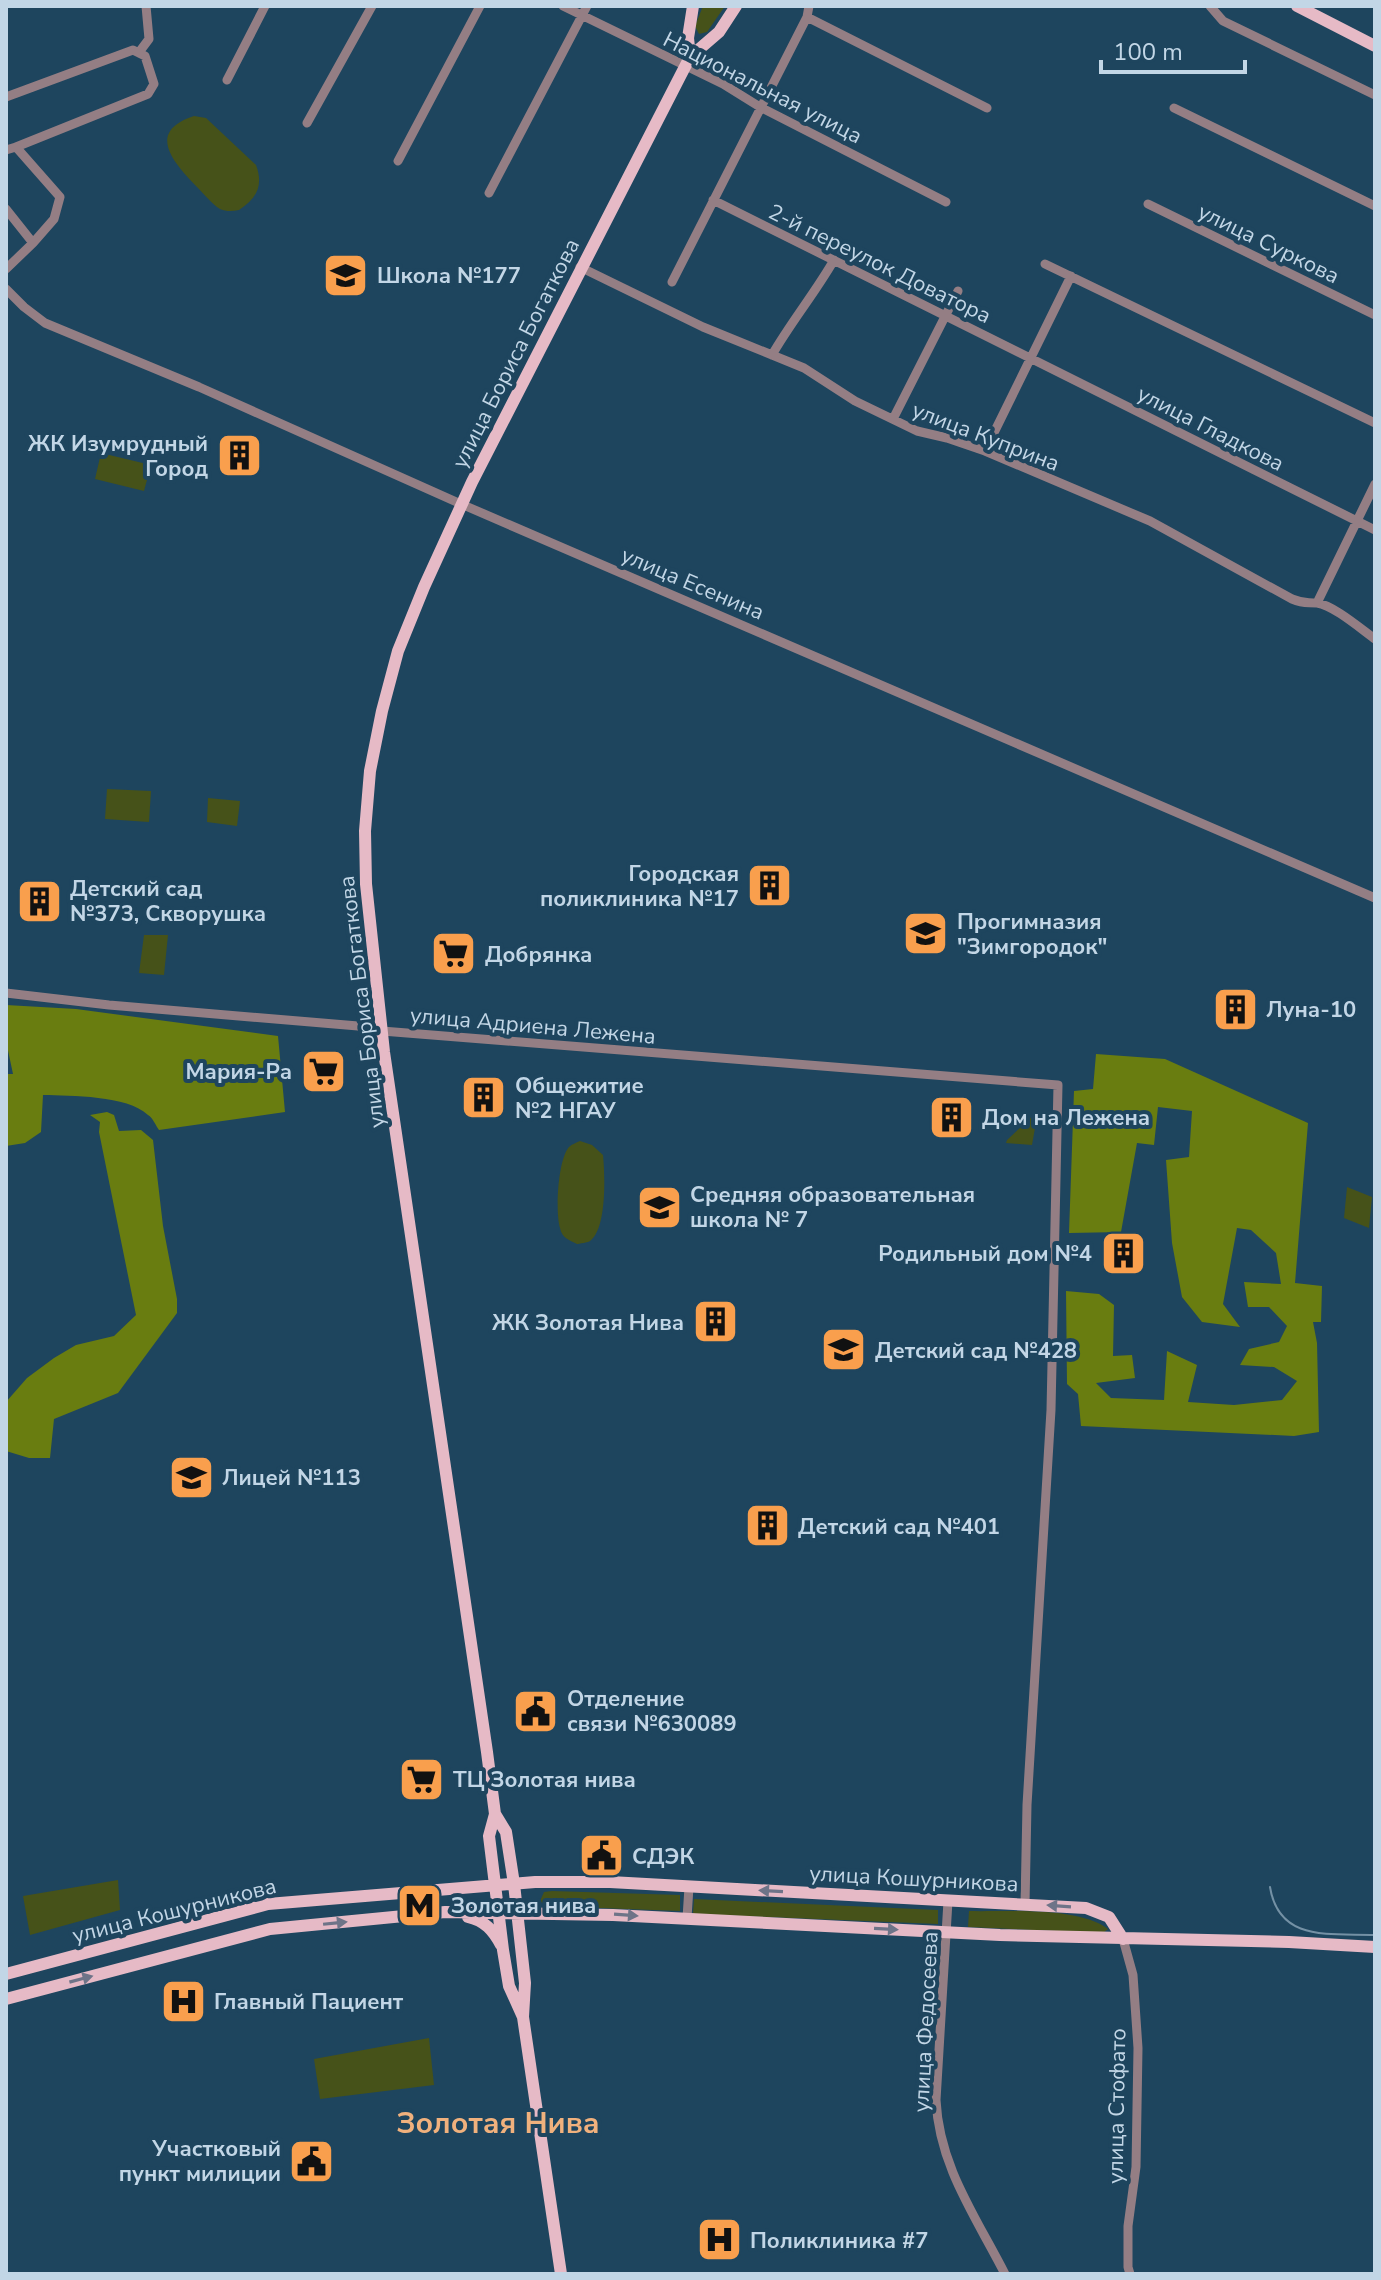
<svg xmlns="http://www.w3.org/2000/svg" width="1381" height="2280" font-family="'Nunito Sans',sans-serif">
<rect width="100%" height="100%" fill="#1e455e"/>
<path fill="#465219" d="M703,6H725L707,32L699,34L695,26Z
M194,116L206,118L256,165C264,186 256,199 239,210C233,211 227,212 220,209C212,204 204,194 197,187C174,163 145,132 194,116Z
M101,453L151,465L144,491L95,479Z
M107,789L151,791L149,822L105,819Z
M208,798L240,801L237,826L207,822Z
M144,935H168L164,975L139,973Z
M1038,1111L1032,1145L1006,1143L1007,1140Z
M580,1141L592,1145L603,1155C605,1175 607,1229 590,1241C589,1242 578,1244 577,1244C569,1240 562,1238 560,1228C555,1212 558,1159 569,1147C572,1144 576,1143 580,1141Z
M1347,1187L1372,1197L1369,1228L1344,1218Z
M118,1880L120,1910L30,1935L23,1896Z
M552,1891L680,1895V1911L546,1906L540,1901L544,1892Z
M694,1899L938,1910V1924L693,1914Z
M969,1911C1007,1912 1078,1906 1108,1929L1103,1933L968,1927Z
M429,2038L434,2085L320,2099L314,2059Z"/>
<path fill="#697d10" d="M6,1005L76,1009L278,1036L285,1112L159,1130C156,1126 153,1118 148,1115C127,1095 71,1096 43,1095L41,1132L25,1143L6,1146V1074H13L6,1041Z
M1096,1054L1165,1059L1308,1123L1295,1283L1322,1286L1321,1322H1313L1317,1343L1319,1432L1294,1436L1081,1426L1078,1394L1067,1384L1066,1291L1099,1294L1114,1305L1113,1356L1132,1355L1135,1378L1096,1383L1111,1398L1164,1400L1167,1351L1197,1365L1188,1402L1234,1405L1282,1400L1297,1381L1274,1367L1240,1365L1249,1349L1279,1342L1287,1326L1269,1307H1248L1244,1282L1281,1284L1276,1253L1251,1230L1237,1228L1223,1304L1240,1327L1202,1322L1182,1297L1172,1243L1166,1160L1189,1157L1192,1111L1158,1107L1154,1145L1137,1143L1121,1232L1069,1233L1074,1091L1093,1089Z
M107,1112L114,1115L119,1131L141,1130L153,1140L163,1226L177,1299V1313L118,1393L54,1419L50,1458H29L6,1451V1402L27,1378L54,1358L76,1345L114,1336L136,1315L99,1132L100,1122L90,1115Z"/>
<g fill="none" stroke-linecap="round" stroke-linejoin="round">
<path stroke="#947e84" stroke-width="9" d="M563,6L723,84L760,107L946,202
M1210,6L1223,21L1375,95
M807,17L987,108
M140,51L149,39L146,6
M227,80L265,6
M6,97L133,50L145,56L154,84L148,94L16,147
M1174,108L1375,206
M307,123L372,6
M6,150L16,147L60,197L54,219L33,243
M398,161L480,6
M489,193L587,6
M713,200L1375,530
M1148,204L1375,315
M6,209L33,243L6,269
M1045,264L1375,423
M580,267L703,327L804,368L855,401L917,431L947,438L985,451L1150,521L1292,599C1304,604 1306,602 1317,603C1333,605 1361,629 1375,639
M672,282L807,17L809,6
M6,289L24,307L45,323L199,387L461,504L1375,898
M772,355C791,322 815,293 834,260
M893,419L958,291
M985,451L1071,276
M1317,603L1375,484
M6,993L109,1005L358,1026L382,1031L1058,1085L1051,1410L1027,1805L1025,1904
M948,1901L936,2100C939,2166 976,2217 1005,2274
M687,1918L689,1887
M1123,1939L1133,1975L1138,2048L1136,2167L1128,2226V2267L1130,2274"/>
<path stroke="#e6bac6" stroke-width="12" d="M1297,6L1375,46
M690,57L688,38L693,6
M495,1814L506,1832L514,1884L525,1983L523,2017L561,2274
M468,1917C485,1921 493,1930 501,1945
M6,1974L268,1904L535,1882H610L1086,1908L1109,1917L1123,1939
M6,1999L270,1929L445,1912L613,1915L1000,1935L1289,1942L1375,1947
M523,2017L509,1986L503,1950L489,1836L495,1814L487,1752L384,1052L366,884L365,831L370,771L382,711L398,651L424,587L472,482L690,57L719,32L736,6"/>
<path stroke="#7491a5" stroke-width="2" d="M1270,1887C1279,1943 1331,1933 1375,1935"/>
</g>
<defs><path id="oneway-solid" d="M-6-.8H1V-3.2L6.5 0L1 3.2V.8H-6Z" transform="scale(2)"/></defs>
<g fill="#6e7488">
<use href="#oneway-solid" transform="translate(771 1891) rotate(-177)"/>
<use href="#oneway-solid" transform="translate(1059 1906) rotate(-176)"/>
<use href="#oneway-solid" transform="translate(626 1915) rotate(4)"/>
<use href="#oneway-solid" transform="translate(335 1923) rotate(-6)"/>
<use href="#oneway-solid" transform="translate(886 1929) rotate(3)"/>
<use href="#oneway-solid" transform="translate(81 1979) rotate(-15)"/>
</g>
<defs>
<symbol id="school-square" viewBox="-11 -11 22 22"><rect x="-9" y="-9" width="18" height="18" rx="4" fill="#f99f4d" stroke="#1e455e"/><path d="M0-5L7-2L0 1L-7-2ZM-4 1L0 2.5L4 1V4Q0 6-4 4Z" fill="#111"/></symbol>
<symbol id="building-square" viewBox="-11 -11 22 22"><rect x="-9" y="-9" width="18" height="18" rx="4" fill="#f99f4d" stroke="#1e455e"/><path d="M-4-6H4V6H1V3H-1V6H-4ZM-2.5-4.3h1.7v1.8h-1.7ZM.8-4.3h1.7v1.8H.8ZM-2.5-1h1.7V.8h-1.7ZM.8-1h1.7V.8H.8Z" fill="#111"/></symbol>
<symbol id="supermarket-square" viewBox="-11 -11 22 22"><rect x="-9" y="-9" width="18" height="18" rx="4" fill="#f99f4d" stroke="#1e455e"/><path d="M-6-5.5h2.5l.6 2H6L4.5 2H-2.5L-4.4-4H-6ZM-1.5 3.2a1.3 1.3 0 1 0 .1 0ZM3 3.2a1.3 1.3 0 1 0 .1 0Z" fill="#111"/></symbol>
<symbol id="civic-square" viewBox="-11 -11 22 22"><rect x="-9" y="-9" width="18" height="18" rx="4" fill="#f99f4d" stroke="#1e455e"/><path d="M-.6-6.5H3V-4.5H.6V-3L4-1V1h2V6H-6V1h2V-1L-.6-3ZM-1.2 2.5V6h2.4V2.5Z" fill="#111"/></symbol>
<symbol id="metro-square" viewBox="-11 -11 22 22"><rect x="-9" y="-9" width="18" height="18" rx="4" fill="#f99f4d" stroke="#1e455e"/><path d="M-5.5 5V-5H-3L0 0L3-5H5.5V5H3V-.5L0 4L-3-.5V5Z" fill="#111"/></symbol>
<symbol id="hospital-square" viewBox="-11 -11 22 22"><rect x="-9" y="-9" width="18" height="18" rx="4" fill="#f99f4d" stroke="#1e455e"/><path d="M-5-5h3v3.5h4V-5h3V5h-3V1.5h-4V5h-3Z" fill="#111"/></symbol>
</defs>
<g fill-rule="evenodd">
<use href="#school-square" x="320" y="250" width="51" height="51"/>
<use href="#building-square" x="214" y="430" width="51" height="51"/>
<use href="#building-square" x="744" y="860" width="51" height="51"/>
<use href="#building-square" x="14" y="876" width="51" height="51"/>
<use href="#school-square" x="900" y="908" width="51" height="51"/>
<use href="#supermarket-square" x="428" y="928" width="51" height="51"/>
<use href="#building-square" x="1210" y="984" width="51" height="51"/>
<use href="#supermarket-square" x="298" y="1046" width="51" height="51"/>
<use href="#building-square" x="458" y="1072" width="51" height="51"/>
<use href="#building-square" x="926" y="1092" width="51" height="51"/>
<use href="#school-square" x="634" y="1182" width="51" height="51"/>
<use href="#building-square" x="1098" y="1228" width="51" height="51"/>
<use href="#building-square" x="690" y="1296" width="51" height="51"/>
<use href="#school-square" x="818" y="1324" width="51" height="51"/>
<use href="#school-square" x="166" y="1452" width="51" height="51"/>
<use href="#building-square" x="742" y="1500" width="51" height="51"/>
<use href="#civic-square" x="510" y="1686" width="51" height="51"/>
<use href="#supermarket-square" x="396" y="1754" width="51" height="51"/>
<use href="#civic-square" x="576" y="1830" width="51" height="51"/>
<use href="#metro-square" x="394" y="1880" width="51" height="51"/>
<use href="#hospital-square" x="158" y="1976" width="51" height="51"/>
<use href="#civic-square" x="286" y="2136" width="51" height="51"/>
<use href="#hospital-square" x="694" y="2214" width="51" height="51"/>
</g>
<g text-anchor="middle" stroke-width="8" stroke-linejoin="round" paint-order="stroke">
<g font-size="22" fill="#c2d6e6" stroke="#1e455e">
<text transform="translate(763 87) rotate(27)" y="8">Национальная улица</text>
<text transform="translate(1269 243) rotate(26)" y="8">улица Суркова</text>
<text transform="translate(880 263) rotate(26)" y="8">2-й переулок Доватора</text>
<text transform="translate(515 353) rotate(-63)" y="8">улица Бориса Богаткова</text>
<text transform="translate(1211 428) rotate(27)" y="8">улица Гладкова</text>
<text transform="translate(986 436) rotate(21)" y="8">улица Куприна</text>
<text transform="translate(693 583) rotate(23)" y="8">улица Есенина</text>
<text transform="translate(361 1002) rotate(-97)" y="8">улица Бориса Богаткова</text>
<text transform="translate(533 1025) rotate(5)" y="8">улица Адриена Лежена</text>
<text transform="translate(914 1878) rotate(3)" y="8">улица Кошурникова</text>
<text transform="translate(174 1910) rotate(-14)" y="8">улица Кошурникова</text>
<text transform="translate(925 2022) rotate(-87)" y="8">улица Федосеева</text>
<text transform="translate(1116 2106) rotate(-89)" y="8">улица Стофато</text>
</g>
<g font-size="22" font-weight="bold" fill="#c2d6e6" stroke="#1e455e" text-anchor="start">
<text x="377" y="283">Школа №177</text>
<text x="208" y="451" text-anchor="end">ЖК Изумрудный<tspan x="208" dy="25">Город</tspan></text>
<text x="739" y="881" text-anchor="end">Городская<tspan x="739" dy="25">поликлиника №17</tspan></text>
<text x="70" y="896">Детский сад<tspan x="70" dy="25">№373, Скворушка</tspan></text>
<text x="957" y="929">Прогимназия<tspan x="957" dy="25">"Зимгородок"</tspan></text>
<text x="485" y="962">Добрянка</text>
<text x="1266" y="1017">Луна-10</text>
<text x="292" y="1079" text-anchor="end">Мария-Ра</text>
<text x="515" y="1093">Общежитие<tspan x="515" dy="25">№2 НГАУ</tspan></text>
<text x="982" y="1125">Дом на Лежена</text>
<text x="690" y="1202">Средняя образовательная<tspan x="690" dy="25">школа № 7</tspan></text>
<text x="1092" y="1261" text-anchor="end">Родильный дом №4</text>
<text x="684" y="1330" text-anchor="end">ЖК Золотая Нива</text>
<text x="875" y="1358">Детский сад №428</text>
<text x="222" y="1485">Лицей №113</text>
<text x="798" y="1534">Детский сад №401</text>
<text x="567" y="1706">Отделение<tspan x="567" dy="25">связи №630089</tspan></text>
<text x="453" y="1787">ТЦ Золотая нива</text>
<text x="632" y="1864">СДЭК</text>
<text x="451" y="1913">Золотая нива</text>
<text x="214" y="2009">Главный Пациент</text>
<text x="281" y="2156" text-anchor="end">Участковый<tspan x="281" dy="25">пункт милиции</tspan></text>
<text x="750" y="2248">Поликлиника #7</text>
</g>
<g font-size="30" font-weight="bold" fill="#f0b17d" stroke="#1e455e">
<text x="498" y="2133">Золотая Нива</text>
</g>
</g>
<rect width="1381" height="2280" fill="none" stroke="#c2d6e6" stroke-width="16"/>
<path d="M1101 60v12h144v-12" fill="none" stroke="#c2d6e6" stroke-width="4"/>
<text x="1113" y="60" font-size="24" fill="#c2d6e6" stroke="#1e455e" stroke-width="6" paint-order="stroke">100 m</text>
</svg>
